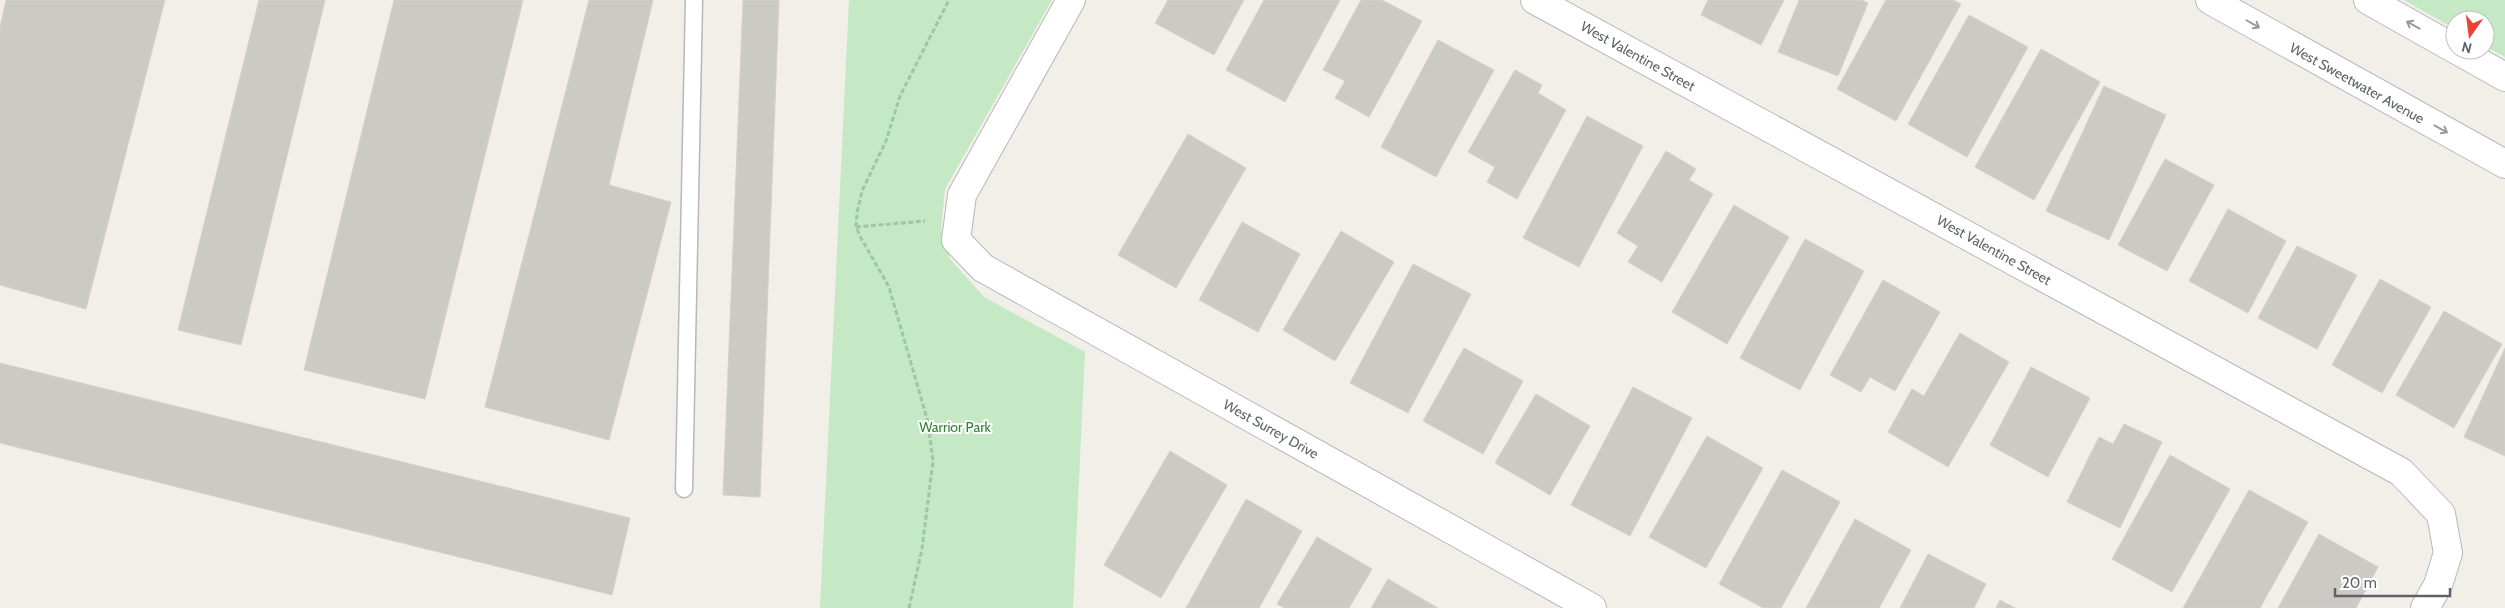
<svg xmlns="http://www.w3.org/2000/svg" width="2505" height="608" font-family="Cabin,sans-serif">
<rect width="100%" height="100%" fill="#f1efe8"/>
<path fill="#c5e8c5" d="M849,0H1052L945,189L941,229L950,259L984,297L1085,352L1073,608H820Z
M2404,0H2505V57L2485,46V20H2455V29Z"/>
<path fill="#cccac5" stroke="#d6d1c6" d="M6,0H165L86,309L0,285V27Z
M259,0H325L241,345L178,330Z
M394,0H523L425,399L304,370Z
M589,0H653L609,185L671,202L609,440L485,407Z
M743,0H779L760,497L723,495Z
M1168,0H1244L1214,55L1155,23Z
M1264,0H1340L1285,102L1226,70Z
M1361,0H1382L1422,21L1369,117L1335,98L1345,81L1323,70Z
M1708,0H1784L1761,45L1701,15Z
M1799,0H1861L1868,3L1838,76L1778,52Z
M1886,0H1953L1961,4L1896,121L1837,89Z
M1969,15L2028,47L1967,157L1908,124Z
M1438,40L1494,70L1436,177L1381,147Z
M2041,49L2100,82L2034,200L1975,167Z
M1515,70L1542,85L1538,93L1566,110L1517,199L1487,182L1495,167L1468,152Z
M2104,86L2166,115L2109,240L2046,211Z
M1587,116L1643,146L1579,267L1523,238Z
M1188,134L1246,168L1176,288L1118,255Z
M1666,151L1696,169L1689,180L1713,194L1662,282L1628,262L1638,246L1617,233Z
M2165,159L2214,185L2167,271L2118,245Z
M1734,205L1789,237L1727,344L1672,312Z
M2228,209L2286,241L2248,313L2189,281Z
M1242,222L1300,254L1258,332L1199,300Z
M1341,231L1394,262L1335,361L1283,330Z
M1805,239L1864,271L1800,390L1740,358Z
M2297,246L2357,275L2317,349L2258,318Z
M1413,264L1471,294L1408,413L1350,383Z
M2380,279L2431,307L2382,393L2332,365Z
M1883,280L1940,312L1895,391L1870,377L1861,392L1830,375Z
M2444,311L2502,344L2454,428L2396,395Z
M1960,333L2009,362L1948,467L1888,432L1912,389L1924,396Z
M1464,348L1523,381L1483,454L1423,421Z
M2505,348V456L2464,437Z
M0,363L630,518L612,595L0,443Z
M2031,367L2090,398L2048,477L1990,445Z
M1633,387L1692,418L1630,536L1571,505Z
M1536,394L1590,426L1550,495L1495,463Z
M2124,424L2162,442L2120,528L2067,502L2099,437L2113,444Z
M1707,436L1763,468L1706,568L1649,537Z
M1170,451L1227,485L1161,598L1104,565Z
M2170,455L2230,489L2172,592L2112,559Z
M1782,470L1840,502L1781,608H1763L1719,584Z
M2249,490L2308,522L2260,608H2183Z
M1246,499L1302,531L1259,608H1186Z
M1855,519L1911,550L1879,608H1806Z
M2319,534L2378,567L2356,608H2278Z
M1317,537L1372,569L1349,608H1284L1277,604Z
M1928,554L1986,584L1974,608H1900Z
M1388,579L1438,608H1371Z
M2000,600L2015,608H1996Z"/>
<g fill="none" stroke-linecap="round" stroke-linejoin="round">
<defs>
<path id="lane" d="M684,489L694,0"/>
<path id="street" d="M1071,0L962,195L956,240L983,268L1592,608
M1535,0L2401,472L2441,514L2448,553L2438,585L2425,608"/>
<path id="secondary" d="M2210,0L2505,164
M2368,0L2455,49
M2457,50L2505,77"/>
</defs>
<use href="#lane" stroke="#b5b8bc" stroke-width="19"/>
<use href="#street" stroke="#b5b8bc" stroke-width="30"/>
<use href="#secondary" stroke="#b6babf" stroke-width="30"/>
<path stroke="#9cc7a9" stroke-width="3" stroke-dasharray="5 2.5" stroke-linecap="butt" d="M856,227L925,221
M909,608L922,549L933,461L928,422L889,287L861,238L856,227L857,213L862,191L886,141L900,96L949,0"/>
<use href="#lane" stroke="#fff" stroke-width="16"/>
<use href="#street" stroke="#fff" stroke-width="28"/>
<use href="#secondary" stroke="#fff" stroke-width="28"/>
</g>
<defs><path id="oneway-shaft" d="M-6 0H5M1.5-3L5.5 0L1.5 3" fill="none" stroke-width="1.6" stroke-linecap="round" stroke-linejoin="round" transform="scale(1.25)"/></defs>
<g stroke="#979a9d">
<use href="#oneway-shaft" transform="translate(2253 24) rotate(30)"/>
<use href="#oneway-shaft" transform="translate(2413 25) rotate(-151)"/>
<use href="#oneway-shaft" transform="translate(2441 129) rotate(29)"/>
</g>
<g text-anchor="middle" stroke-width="4" stroke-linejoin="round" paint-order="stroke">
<g font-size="14" fill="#5f6368" stroke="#fff">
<text transform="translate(1638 56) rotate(29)" y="5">West Valentine Street</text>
<text transform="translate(2357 83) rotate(29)" y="5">West Sweetwater Avenue</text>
<text transform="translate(1994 250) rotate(29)" y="5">West Valentine Street</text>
<text transform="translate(1271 429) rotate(29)" y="5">West Surrey Drive</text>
</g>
<g font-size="14" fill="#348238" stroke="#fff">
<text x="955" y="432">Warrior Park</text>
</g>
</g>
<g transform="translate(2470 35) rotate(194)"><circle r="24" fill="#ffffff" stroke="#bfc1c3"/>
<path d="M0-4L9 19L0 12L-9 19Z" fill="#ea4335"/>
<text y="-8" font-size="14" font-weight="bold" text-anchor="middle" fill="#5f6368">N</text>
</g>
<path d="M2335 588v8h115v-8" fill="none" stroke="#5f6368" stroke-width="2.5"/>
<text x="2342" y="588" font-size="15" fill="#5f6368" stroke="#ffffff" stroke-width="4" paint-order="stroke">20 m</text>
</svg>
